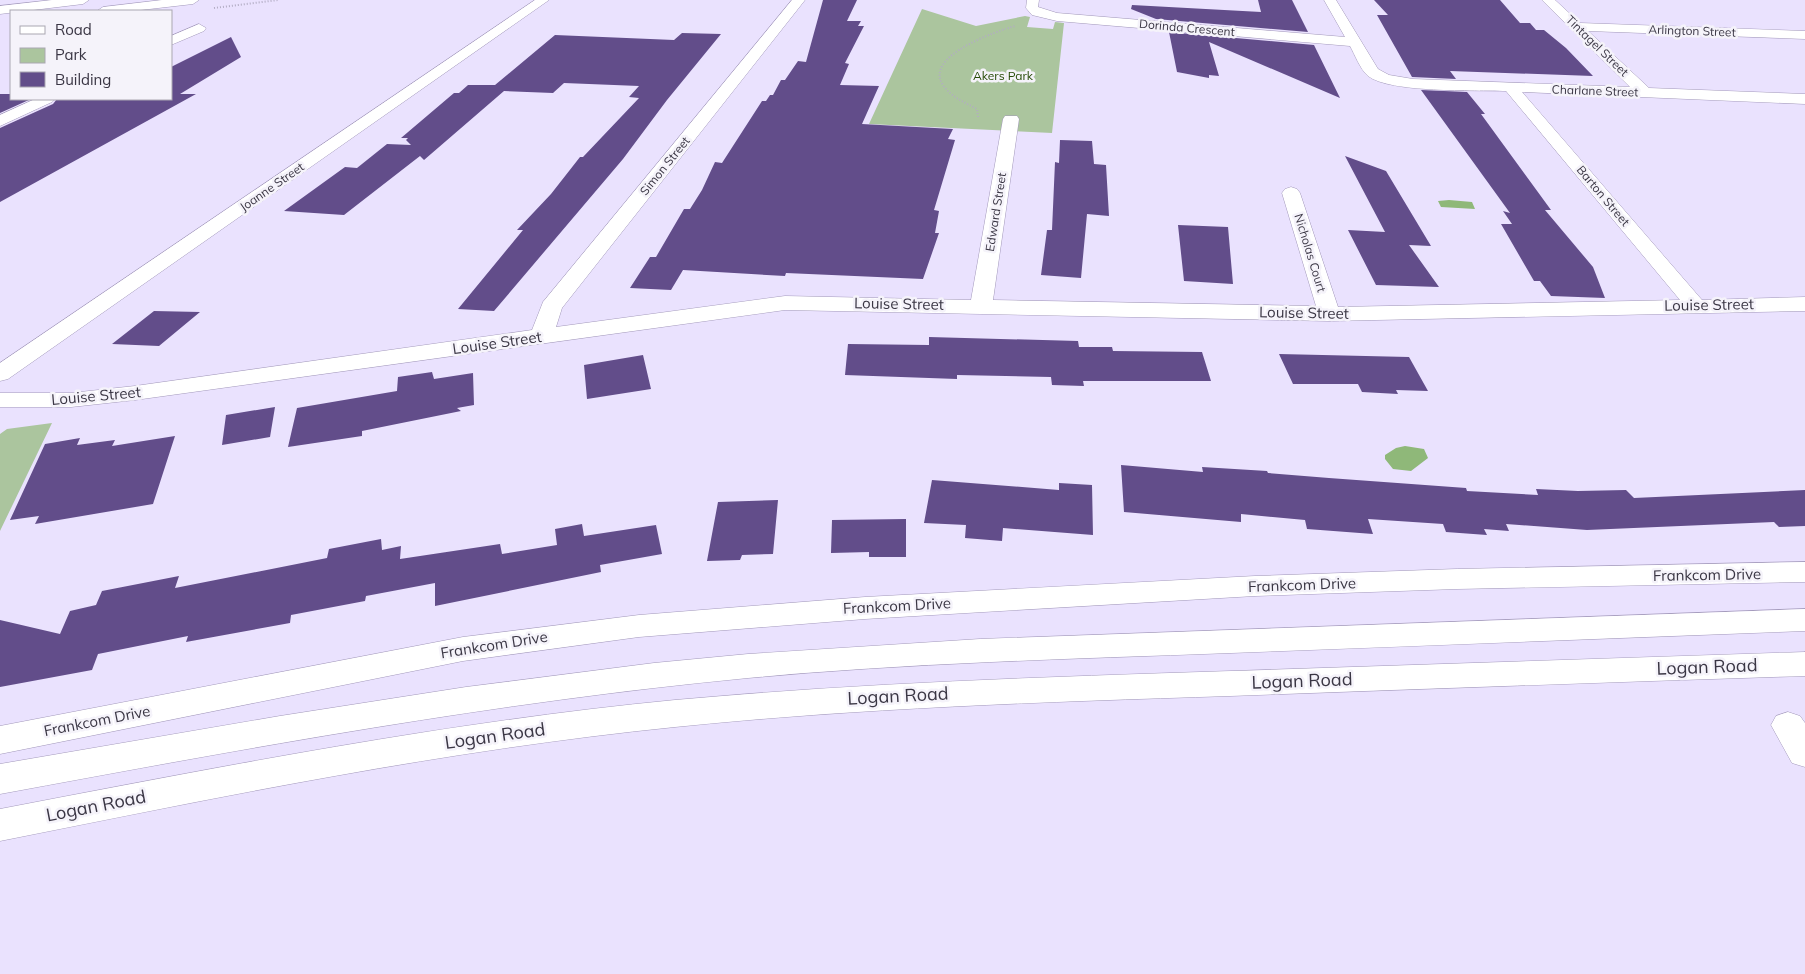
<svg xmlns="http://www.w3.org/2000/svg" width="1805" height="974" font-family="Mulish,sans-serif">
<rect width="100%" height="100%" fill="#eae2fe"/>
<path fill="#abc59e" d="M922,9L976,26L1025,16L1030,17L1027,27L1053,29L1055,22L1064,23L1052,133L869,124Z
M52,423L0,531V434L7,429Z"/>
<path fill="#8fb879" d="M1449,200L1472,202L1475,209L1441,207L1438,201Z
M1405,446L1424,449L1428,458L1411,471L1393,469L1385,459V455L1396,448Z"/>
<path fill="#624d8a" d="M823,0H857L847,21H861L858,26H864L845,63L849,64L840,85L879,86L862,124L953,129L948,139L955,140L934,210L939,211L935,233H939L923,279L786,273L785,276L683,270L671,290L630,288L650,257H656L684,209H690L702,190L715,162L722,163L762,101H766L770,95H773L781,80H785L798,61L806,62Z
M1258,0H1292L1308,32L1156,19L1131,9L1132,5L1261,12Z
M1374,0H1500L1520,23H1530L1536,30H1544L1566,48L1593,76L1450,71L1456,79L1412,77L1377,15H1388Z
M1169,32L1314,45L1340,98L1209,42L1219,76L1209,75V78L1177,72Z
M682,33L721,34L667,100L623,159L494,311L458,309L523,230H517L551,194L580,157H583L639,98L629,97L639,86L564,83L553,93L504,91L424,160L420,156L344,215L284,211L345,167L357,168L387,144L411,145L406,140L408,138H401L454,93H459L468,85H495L555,35L674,40Z
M231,37L241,57L180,94H196L0,202V128L53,104L57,99H171V67Z
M1421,90L1467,92L1485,114H1481L1551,210H1545L1593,267L1605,298L1551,296L1540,281H1534L1501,224H1512L1503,211L1510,213Z
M0,94H11V99H31L0,113Z
M1060,140L1092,141L1094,164L1106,165L1109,216L1087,214L1081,278L1041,275L1047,230H1052L1055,162L1059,163Z
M1345,156L1386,171L1431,246L1409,245L1439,287L1376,285L1348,230L1385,232Z
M1178,225L1228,227L1233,284L1184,281Z
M154,311L200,312L159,346L112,344Z
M929,337L1078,341L1079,347H1112L1113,351L1202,352L1211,381H1083L1084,386L1052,385L1051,377L957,375V379L845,375L848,344L929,345Z
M1279,354L1409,357L1428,391L1396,390L1398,394L1362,392L1358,384H1293Z
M643,355L651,389L587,399L584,365Z
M432,372L434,379L473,373L474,405L457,408L461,411L362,431V436L288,447L297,408L397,391L398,377Z
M275,407L270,437L222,445L226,415Z
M175,436L153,504L35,524L39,516L10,520L45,444L80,438L77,445L115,440L112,446Z
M1121,465L1203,472L1202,467L1267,471L1268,473L1329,478L1466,488L1467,491L1538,495L1536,489L1578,491L1626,490L1634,498L1805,490V526L1779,527L1774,522L1587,530L1506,524L1509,531L1484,529L1487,535L1446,532L1443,524L1368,519L1373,534L1307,529L1305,520L1241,514V522L1124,512Z
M932,480L1059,490V483L1092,485L1093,535L1003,528L1002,541L965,538L966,525L924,523Z
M778,500L773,554L742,555L740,560L707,561L718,502Z
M906,519V557H869V552L831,553L832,520Z
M582,524L584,536L656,525L662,554L600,565L601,572L435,606V583L366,596L365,601L291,615L290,623L186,642L188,636L98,654L92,670L0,687V620L60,634L70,611L96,605L102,591L179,576L175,588L327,558L329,549L381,539L382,550L401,546L400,559L500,544L502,554L557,545L555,529Z"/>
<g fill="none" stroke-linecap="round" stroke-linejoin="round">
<defs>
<path id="street" d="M535,0H549L8,379L0,381V363Z
M792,0H805L562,308L556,327L785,296L971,300L1003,119L1005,116H1017L1019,119L993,300L1316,306L1282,193L1285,189L1291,187L1297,189L1300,193L1338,307L1680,300L1506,91C1475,90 1390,93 1368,76C1360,69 1355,55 1350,46L1057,21L1032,15L1026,8L1027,0H1039L1038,7L1057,13L1345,37L1324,0H1336L1378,69L1389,75L1413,79L1630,87L1542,0H1555L1580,23L1805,31V39L1588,31L1649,88L1805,94V104L1522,92L1702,300L1805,297V311L1329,321L785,310L135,400L71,407H0V393H71L135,386L532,330L543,302Z
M199,24L206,28L204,31L171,45V36Z
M35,99H55L52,102L0,126V115Z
M1805,562V582L1457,589L1255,596L865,619L639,637L463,661L0,754V726L463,637L639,615L865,597L1255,576L1457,569Z
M1788,712L1800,716L1805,723V767L1792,763L1771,725L1776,716Z"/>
<path id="primary" d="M1805,609V631C1614,638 1422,646 1231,653C1070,659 908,663 748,678C497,702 248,748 0,794V764L280,716L466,687L654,663L748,654L980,639Z
M1805,652V676C1613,682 1422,689 1230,696C1045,702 859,708 675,727C447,750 224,796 0,841V809C224,766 448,722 675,700C860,683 1045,677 1231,671C1422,665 1614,658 1805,652Z"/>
<path id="highway" d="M52,0H89L83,4L0,14V6Z
M162,0H199L193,4L132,11H97L103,7Z"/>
</defs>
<use href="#street" stroke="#a298ba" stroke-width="1"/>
<use href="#primary" stroke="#a298ba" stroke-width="1"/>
<use href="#highway" stroke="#a298ba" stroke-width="1"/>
<path stroke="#b2acc3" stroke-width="2" stroke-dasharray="1 2" stroke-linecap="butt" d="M214,8L278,0
M978,117L977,109C964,102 951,97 943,85C923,56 997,31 1015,26"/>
<use href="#street" fill="#fff" fill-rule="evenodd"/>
<use href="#primary" fill="#fff" fill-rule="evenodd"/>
<use href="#highway" fill="#fff" fill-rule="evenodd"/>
</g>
<g text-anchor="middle" stroke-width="5" stroke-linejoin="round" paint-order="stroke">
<g font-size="12" fill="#3a3644" stroke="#f5f3fa">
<text transform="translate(1187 28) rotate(5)" y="4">Dorinda Crescent</text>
<text transform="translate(1692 31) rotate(2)" y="4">Arlington Street</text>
<text transform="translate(1597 46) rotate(44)" y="4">Tintagel Street</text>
<text transform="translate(1595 91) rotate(2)" y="4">Charlane Street</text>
<text transform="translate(665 166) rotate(-51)" y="4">Simon Street</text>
<text transform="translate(272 187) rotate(-35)" y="4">Joanne Street</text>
<text transform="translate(1603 196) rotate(50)" y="4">Barton Street</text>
<text transform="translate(996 212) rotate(-81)" y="4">Edward Street</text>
<text transform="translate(1310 253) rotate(73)" y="4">Nicholas Court</text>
</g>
<g font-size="12" fill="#254a05" stroke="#f5f3fa">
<text x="1003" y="80">Akers Park</text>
</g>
<g font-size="15" fill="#3a3644" stroke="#f5f3fa">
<text transform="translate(899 304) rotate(1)" y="5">Louise Street</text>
<text transform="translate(1709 305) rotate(-1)" y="5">Louise Street</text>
<text transform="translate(1304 313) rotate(1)" y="5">Louise Street</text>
<text transform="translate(497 343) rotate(-8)" y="5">Louise Street</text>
<text transform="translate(96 396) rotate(-5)" y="5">Louise Street</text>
<text transform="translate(1707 575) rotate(-1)" y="5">Frankcom Drive</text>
<text transform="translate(1302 585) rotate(-2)" y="5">Frankcom Drive</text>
<text transform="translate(897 606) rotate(-3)" y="5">Frankcom Drive</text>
<text transform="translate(494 645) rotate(-9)" y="5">Frankcom Drive</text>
<text transform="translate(97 721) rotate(-11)" y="5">Frankcom Drive</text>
</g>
<g font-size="18" fill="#3a3644" stroke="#f5f3fa">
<text transform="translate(1707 667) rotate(-2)" y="6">Logan Road</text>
<text transform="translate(1302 681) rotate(-2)" y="6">Logan Road</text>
<text transform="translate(898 696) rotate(-3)" y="6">Logan Road</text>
<text transform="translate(495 736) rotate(-8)" y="6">Logan Road</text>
<text transform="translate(96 806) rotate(-11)" y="6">Logan Road</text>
</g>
</g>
<rect x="10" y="10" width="162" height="90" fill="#f5f3fa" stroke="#aaa7b1"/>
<rect x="20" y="26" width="25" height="8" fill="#ffffff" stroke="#aaa7b1"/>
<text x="55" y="35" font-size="15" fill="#3a3644">Road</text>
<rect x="20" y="48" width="25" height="15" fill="#abc59e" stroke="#aaa7b1"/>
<text x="55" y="60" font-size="15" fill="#3a3644">Park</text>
<rect x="20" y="72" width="25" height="15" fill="#624d8a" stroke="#aaa7b1"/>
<text x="55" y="85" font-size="15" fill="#3a3644">Building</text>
</svg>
